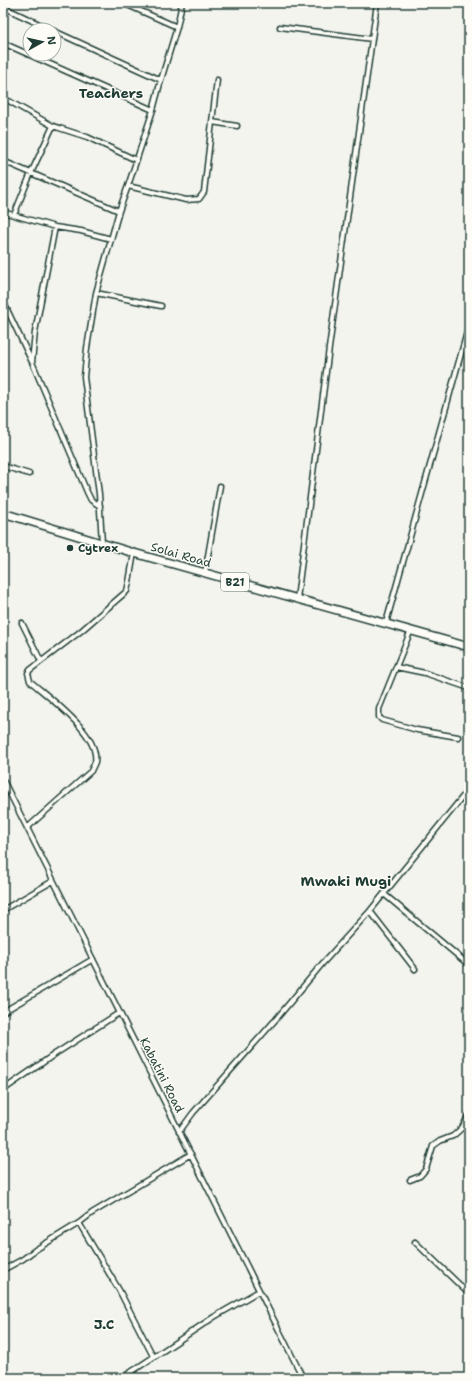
<svg xmlns="http://www.w3.org/2000/svg" width="472" height="1381" font-family="'Shantell Sans',sans-serif">
<rect width="100%" height="100%" fill="#f4f4ef"/>
<filter id="ink" filterUnits="userSpaceOnUse"><feTurbulence type="fractalNoise" baseFrequency=".025" numOctaves="2"/><feDisplacementMap in="SourceGraphic" scale="8" xChannelSelector="R" yChannelSelector="G"/><feConvolveMatrix kernelMatrix="1 2 1 2 8 2 1 2 1" color-interpolation-filters="sRGB"/></filter>
<g filter="url(#ink)">
<g fill="none" stroke-linecap="round" stroke-linejoin="round">
<defs>
<path id="minor" d="M123,3L177,27
M3,7L52,30
M280,27L372,39
M54,31L161,80
M3,43L153,110
M217,80L212,122L237,126
M3,99L9,101L53,126L87,137L136,160
M3,161L119,211
M128,186L186,200L199,199L204,192L212,122
M3,212L55,227L81,231L111,239
M14,215L31,173L53,126
M96,293L161,306
M3,301L32,362L87,492L91,500L100,506
M32,362L35,332L55,227
M3,466L29,474
M102,543L99,494L84,377L87,348L96,293L119,211L128,186L153,110L161,80L177,27L182,3
M205,573L220,486
M297,599L329,348L377,3
M22,623L41,661
M386,623L469,325
M411,630L379,709V717L382,720L417,730L458,737
M396,667L425,673L469,688
M3,780L303,1378
M27,828L91,771C92,768 94,765 95,762C100,734 49,698 30,681L28,673L30,670L81,631L127,591L129,582L134,553
M384,894L469,965
M3,910L53,881
M370,911L415,969
M3,1012L93,959
M3,1090L55,1054L119,1013
M179,1132L193,1113L277,1018L322,964L370,911L469,789
M410,1180L420,1176L426,1169L433,1146L440,1141L453,1136L462,1128L469,1115
M79,1223L119,1290L153,1356
M415,1242L469,1294
M3,1270L23,1259L35,1250L79,1223L92,1213L191,1154
M122,1378L214,1317L259,1291"/>
<path id="trunk" d="M3,513L134,553L469,647"/>
</defs>
<use href="#minor" stroke="#1f3d34" stroke-width="7"/>
<use href="#trunk" stroke="#1f3d34" stroke-width="10"/>
<use href="#minor" stroke="#fdfcf7" stroke-width="4"/>
<use href="#trunk" stroke="#fdfcf7" stroke-width="7"/>
</g>
</g>
<circle fill="#1f3d34" stroke="#fdfcf7" stroke-width="1.5" cx="70" cy="548" r="4"/>
<g text-anchor="middle" stroke-width="3" stroke-linejoin="round" paint-order="stroke">
<rect fill="#fdfcf7" stroke="#62766e" stroke-width="1" x="221" y="573" width="28" height="18" rx="3"/>
<g font-size="11" font-weight="bold" fill="#1f3d34">
<text x="235" y="586">B21</text>
</g>
<g font-size="12" font-weight="bold" fill="#1f3d34" stroke="#fdfcf7" text-anchor="start">
<text x="78" y="552">Cytrex</text>
</g>
<g font-size="12" fill="#1f3d34" stroke="#fdfcf7">
<text transform="translate(181 555) rotate(16)" y="4">Solai Road</text>
<text transform="translate(162 1075) rotate(63)" y="4">Kabatini Road</text>
</g>
<g font-size="14" font-weight="bold" fill="#1f3d34" stroke="#fdfcf7">
<text x="111" y="98">Teachers</text>
<text x="346" y="886">Mwaki Mugi</text>
<text x="104" y="1329">J.C</text>
</g>
</g>
<rect width="472" height="1381" fill="none" stroke="#fdfcf7" stroke-width="16"/>
<rect x="8" y="8" width="456" height="1365" fill="none" stroke="#1f3d34" stroke-width="1.5" filter="url(#ink)"/>
<g transform="translate(42 42) rotate(82)"><circle r="19" fill="#fdfcf7" stroke="#a4b0a9"/>
<path d="M0-3L7 15L0 10L-7 15Z" fill="#1f3d34"/>
<text y="-6" font-size="11" font-weight="bold" text-anchor="middle" fill="#1f3d34">N</text>
</g>
</svg>
